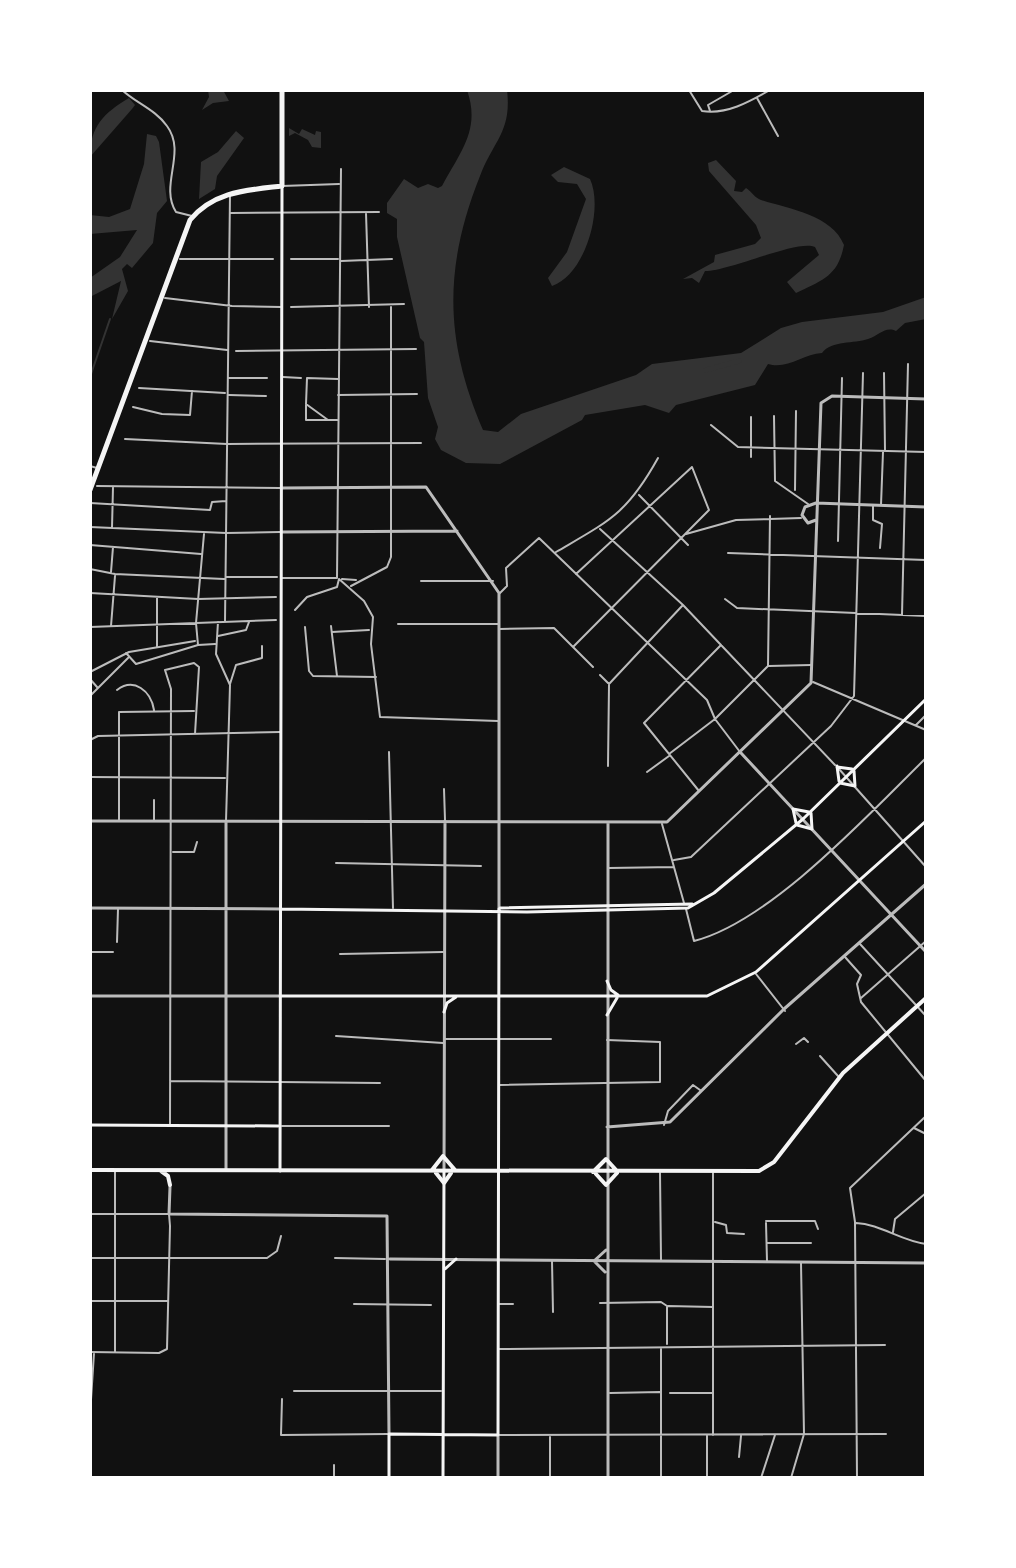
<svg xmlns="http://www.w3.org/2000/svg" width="1016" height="1568" font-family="Montserrat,sans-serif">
<rect width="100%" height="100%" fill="#111"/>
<path fill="#333" d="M208,90H223L229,101L213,103L202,110L209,97Z
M467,90H507C512,132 493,141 480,176C443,269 445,341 483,430L498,432L521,414L636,375L652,364L741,353L781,328L802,322L883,312L926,297V319L905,323L896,331C885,326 880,335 868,339C854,344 832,340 822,353C803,354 787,370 768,364L755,385L676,405L669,413L645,405L585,415L582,420L500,464L466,463L441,450L435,439L438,427L428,398L424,342L420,338L397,237V219L387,213V203L404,179L418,188L428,184L438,188L442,186C460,152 481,130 467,90Z
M129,98L135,105L132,109L90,157C90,126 104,113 129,98Z
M289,128L299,134L302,129L315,135L316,131L321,132V148L312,147L308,140L295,133L289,136Z
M236,131L244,138L217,176L215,189L199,199L201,162L218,152Z
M147,134L156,136L159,142L167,201L157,213L153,243L132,268L127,264L122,269L128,291L112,319L121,281L90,297V278L120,257L137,230L90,234V215L109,217L130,209L144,164Z
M716,160L736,181L734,191L742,192L746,188C752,192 755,198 761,200C789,209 832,215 844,245C838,276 823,280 796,293L787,282L819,255L815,247C798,239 730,271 705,271L699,283L692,278L683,279L714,262L715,255L755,244L761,238L756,225L709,171L708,163Z
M564,167L590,179C604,209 585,275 552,286L548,278L567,252L586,199L577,184L558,182L551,175Z"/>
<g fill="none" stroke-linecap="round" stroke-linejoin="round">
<path stroke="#333" stroke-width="2" d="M90,377L110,319"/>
<path stroke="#333" stroke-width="5" d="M706,370L739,361"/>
<path stroke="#bcbcbc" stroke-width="2" d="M122,90C136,103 156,110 167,126C187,153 159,185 176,212L192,216
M689,90L702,111C726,115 749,102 770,90
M757,98L778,136
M710,111L708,105L734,90
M282,186L339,184
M231,213L379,212
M366,213L369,307
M180,259H273
M291,259H338
M341,261L392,259
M165,298L232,306L281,307
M291,307L404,304
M150,341L227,350
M236,351L416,349
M884,373L885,451
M283,377L301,378
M229,378H267
M139,388L225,393
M229,395L266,396
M338,395L417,394
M306,405V420H328
M133,407L162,414L190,415L192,391
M774,416L775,481L808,504
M337,420H328L306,404L307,378L338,379
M711,425L738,447L926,452
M125,439L227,444L421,443
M751,457V417
M90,466L97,468
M97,486L280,488
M795,490L796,411
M639,495L688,545
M90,503L210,510L212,502L226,501
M881,505L883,452
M873,506V520L882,524L880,548
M90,527L226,533L280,532
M112,528L113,487
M600,529L683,605L835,765
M686,534L736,520L801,518
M838,541L842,378
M90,545L201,554
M556,552C609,521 627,514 658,458
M728,553L926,560
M90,569L115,574L224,579
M111,572L113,547
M226,577H277
M282,578H336
M337,578L341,169
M342,579L356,580
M421,581H493
M351,586L387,567L391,557V307
M90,593L198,599L276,597
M500,593L507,586L506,568L539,538L707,700L715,719L740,752
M157,598V647
M725,599L737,608L926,616
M295,610L307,597L337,587L339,579L364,601L373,617L371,644L380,717L498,721
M902,615L908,364
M925,616L926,583
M218,622L216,654L230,685L226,821
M225,622L230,194
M398,624H498
M111,626L115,576
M331,626L337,676
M90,627L276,620
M305,627L309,671L313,676L376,677
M500,629L554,628L593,667
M332,632L369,630
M218,636L246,630L249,622
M198,645L196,623L204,534
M573,647L709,510L692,467L576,574
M126,653L136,664L198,645L215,644
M769,666L811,665
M90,672L129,652L195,641
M600,675L608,683
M90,679L97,687
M813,682L926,730
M230,684L236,665L262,658V646
M609,684L682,606
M117,690C134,677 151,691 154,710
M90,696L128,658
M916,725L926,715
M90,740L98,736L280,732
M389,752L393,908
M669,754L715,719L768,666L770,516
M608,766L609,685
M839,769L926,867
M647,772L669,756
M90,777L225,778
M444,789L445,820
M699,791L644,723L721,645
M154,800V820
M119,821V712L194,711
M662,824L684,903
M173,852H194L197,842
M674,860L691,857L831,726L854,696L863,373
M336,863L481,866
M609,868L674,867
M686,909L694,941C770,922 869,814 926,758
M117,942L118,909
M860,944L926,1016
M90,952H113
M340,954L443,952
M845,957L861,975L857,984L861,1002L926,1081
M756,974L785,1011
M861,998L926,941
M336,1036L443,1043
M445,1039H551
M796,1044L804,1038L808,1042
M820,1056L838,1076
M170,1081L380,1083
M500,1085L660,1082V1042L607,1040
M170,1124L171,689L165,670L194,663L199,667L195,734
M664,1125L668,1111L693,1085L700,1090
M282,1126H389
M914,1128L926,1134
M660,1173L661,1260
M90,1214H169L170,1226L167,1349L159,1353L90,1352
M766,1221H815L818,1229
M715,1222L726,1225L727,1233L744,1234
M766,1223L767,1261
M856,1223C880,1224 901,1241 926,1244
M893,1232L895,1219L926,1193
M767,1243H811
M90,1258H267L277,1251L281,1236
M335,1258L385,1259
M552,1261L553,1312
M90,1301H168
M600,1303L661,1302L667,1306V1344
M354,1304L431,1305
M498,1304H513
M668,1306L713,1307
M499,1349L885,1345
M661,1349V1478
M115,1352V1171
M294,1391H441
M610,1393L660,1392
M670,1393H712
M282,1399L281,1435L388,1434
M90,1415L94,1353
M499,1435L886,1434
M713,1435V1173
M550,1437V1478
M739,1457L741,1436
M334,1465V1478
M707,1478V1436
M761,1478L775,1435
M791,1478L804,1434L801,1263
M857,1478L855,1222L850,1188L926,1116"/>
<path stroke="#bcbcbc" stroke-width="3" d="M282,488L426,487L499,593V909
M816,520L808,523L802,515L805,507L816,503L926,507
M281,532L457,531
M741,753L926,952
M90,821L667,822L811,683L821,403L832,396L926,399
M226,821V1169
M90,908L281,909
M90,996H280
M607,1127L670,1122L784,1009L926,884
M444,1170L445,821
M170,1187L169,1214L387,1216L389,1434
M390,1259L926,1263
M605,1272L594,1261L606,1250
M498,1478V1435
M608,1478V823"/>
<path stroke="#f5f5f5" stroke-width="3" d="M837,766L839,781
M837,767L852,769
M854,771L855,786
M840,783L855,786
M793,809L796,823
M793,809L809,812
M811,813L812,829
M797,825L812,829
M500,908L692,904
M281,909L527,912L688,908L714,893L803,819L926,699
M607,981L611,990L618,995
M280,996H707L756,972L926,821
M444,1012L447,1003L456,997
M607,1015L617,998
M90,1125L278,1126
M280,1171L282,187
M445,1269L456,1259
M389,1478V1434L498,1435L499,909
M443,1478L444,1171"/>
<path stroke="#f5f5f5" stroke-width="4" d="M443,1156L455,1170
M90,1170L759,1171L774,1162L843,1073L926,998
M432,1170L443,1156
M161,1171L168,1176L170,1185
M593,1172L606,1159L617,1171
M436,1173L444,1183L451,1173
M596,1174L606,1185L617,1173"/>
<path stroke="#f5f5f5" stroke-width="5" d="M90,490L190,220C214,191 248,190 282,186V90"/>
</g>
<rect width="1016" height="1568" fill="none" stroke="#ffffff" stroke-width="184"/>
</svg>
